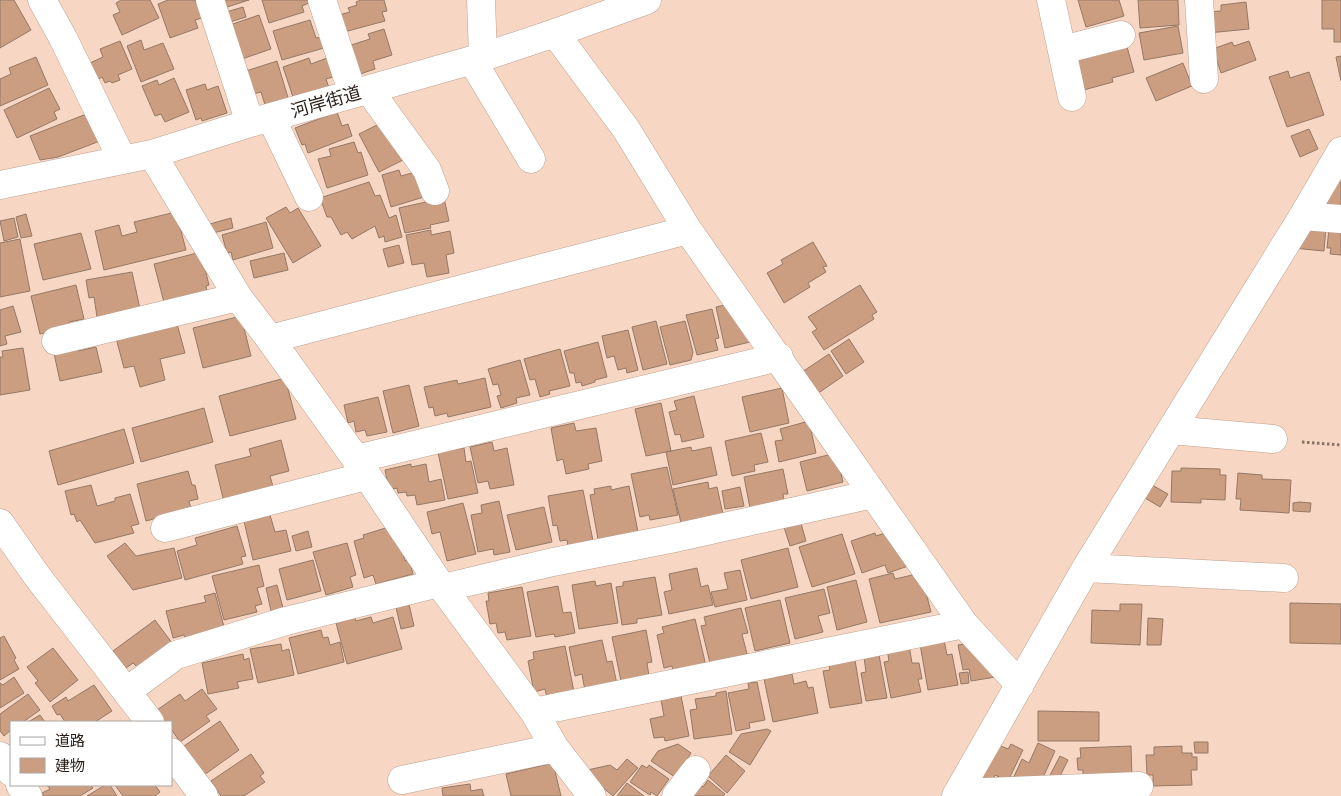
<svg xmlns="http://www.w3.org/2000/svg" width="1341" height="796" font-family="Jost,'Noto Sans JP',sans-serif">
<rect width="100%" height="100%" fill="#f7d7c3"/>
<path fill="#cb9e82" stroke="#947866" d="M0,0H14L31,30L0,48Z
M121,0H150L159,18L122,35L113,15L120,12L116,3Z
M168,0H195L202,18L195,20L198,28L170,38L158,4Z
M222,0H249L224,8Z
M262,0H308L309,3L302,6L304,12L269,23Z
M361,0H384L387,11L382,12L385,21L344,32L339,15L350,12L348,8L357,5L356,2Z
M1078,0H1119L1124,16L1086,27Z
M1138,0H1178L1179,25L1140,28Z
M1322,0H1341V42H1334V29H1322Z
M1246,2L1249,29L1208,33L1207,12L1221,11V5Z
M243,7L246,17L227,23L223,13Z
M259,15L271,49L242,59L230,25Z
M310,20L316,38L321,37L324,48L282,60L273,31Z
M1178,26L1183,53L1144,60L1139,33Z
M384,29L392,55L373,61L375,69L360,74L351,45L370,39L368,34Z
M141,40L144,50L163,43L174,69L141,82L127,46Z
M120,41L132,69L118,75L120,80L112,83L110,81L105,83L102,77L97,80L90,63L103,57L100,49Z
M1249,41L1256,60L1221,73L1213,49L1232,42L1234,46Z
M1126,43L1134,72L1112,78L1113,82L1080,91L1071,58Z
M1341,56V81L1336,57Z
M36,57L48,85L0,106V79L11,74L9,68Z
M309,58L311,64L327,58L333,77L326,79L329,88L294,100L283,67Z
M277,61L289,101L266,108L261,92L253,94L246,71Z
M1183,63L1192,86L1156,101L1146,78Z
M1288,71L1290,78L1309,72L1324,115L1287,127L1269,77Z
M174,78L189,112L165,122L161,114L155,116L142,86L157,80L159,85Z
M205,84L207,90L218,86L227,113L202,121L201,118L196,120L186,90Z
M49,88L60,109L54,112L57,119L17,138L4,110Z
M337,112L342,126L348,124L352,136L308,153L305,144L302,145L295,128Z
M89,113L100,141L58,157L40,160L30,136Z
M383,122L403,160L379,172L359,134Z
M1309,129L1318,149L1300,157L1291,136Z
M354,142L358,153L361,152L368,175L327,188L318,159L331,156L329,149Z
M399,170L401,176L419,171L427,196L391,207L382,175Z
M1328,181L1341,182V210L1325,209Z
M369,182L375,196L380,195L389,218L396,215L402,237L385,242L384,236L379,238L375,226L352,239L347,232L341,235L331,217H327L320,198Z
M444,198L449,221L430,225L431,228L405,233L399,208Z
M286,207L290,213L298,208L321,246L293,263L266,218Z
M176,212L186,250L104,270L95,231L119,225L122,236L137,232L134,222Z
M26,214L32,236L21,238L16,217Z
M14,218L18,237L4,241L0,221Z
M231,218L233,228L213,233L210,224Z
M266,222L273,248L233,260L231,252L227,253L222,235Z
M1304,225L1326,227L1324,251L1293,248Z
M1329,228L1341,229V255L1330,254L1331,248H1327Z
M431,230V235L450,231L454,253L446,255L449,273L427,277L424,263L412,265L406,235Z
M81,233L91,269L43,280L34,244Z
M20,239L30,291L0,297V243Z
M813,242L827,266L823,267L826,272L808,283L810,287L784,303L767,273L783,264L781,260Z
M399,245L404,263L388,267L383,249Z
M201,252L209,285L206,286L208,295L165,306L154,264Z
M284,253L288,270L254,278L250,261Z
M132,272L140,309L97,317L94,297L89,298L86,280Z
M76,285L84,319L69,322L70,327L40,334L31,296Z
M860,285L877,312L872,315L874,319L824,350L812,332L817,329L808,317Z
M734,303L750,342L725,348L716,307Z
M13,306L21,332L5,336L7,344L0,346V310Z
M712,309L719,338L715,339L718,350L697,355L686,315Z
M241,316L251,356L203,368L193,328Z
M656,321L667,364L643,370L632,327Z
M685,321L693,352L691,360L670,365L660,327Z
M177,324L185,353L160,359L165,380L140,387L134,366L124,368L116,338Z
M628,330L638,370L627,373L626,368L618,370L614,356L607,358L602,336Z
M849,339L864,362L846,374L831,351Z
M598,342L607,377L595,380V382L582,386L581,382L576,383L574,373H570L564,351Z
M76,344L78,351L96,347L102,372L60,381L53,349Z
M23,348L30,390L0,395V357H3L2,351Z
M560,349L570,386L549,391L550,394L540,397L535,379L530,380L524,359Z
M829,354L843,376L817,394L802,372Z
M520,360L530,395L516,398L517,403L501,408L497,396L501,395L498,384L493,385L488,369Z
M285,378L296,419L230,436L219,396Z
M485,378L491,407L448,417L447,413L435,416L433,407L429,408L424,387L457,380L458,384Z
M409,385L419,426L393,433L383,391Z
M782,388L789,423L750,432L742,397Z
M694,396L704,437L682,442L680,434L675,435L669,412L677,410L674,401Z
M378,397L387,432L367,436L365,430L356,432L354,421L348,423L344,405Z
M661,403L671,451L646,456L635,409Z
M204,408L213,442L141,462L132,428Z
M809,421L816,453L779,462L775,441L783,440L780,429Z
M574,423L576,431L596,428L602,461L588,464L589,469L566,474L563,459L557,461L551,428Z
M124,429L134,463L58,485L49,451Z
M761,433L768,462L754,465L755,471L732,476L725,441Z
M281,440L289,471L270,476L274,490L224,502L215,465L251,456L249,449Z
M492,442L494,451L507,448L514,485L490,489L488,481L478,483L470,447Z
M455,444L456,449L464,448L466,462L471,461L478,493L448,499L437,448Z
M691,447L692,451L711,447L717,475L673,485L666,452Z
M836,453L843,482L807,491L800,462Z
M411,464V467L426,464L429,482L441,479L445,500L417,505L415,495L407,496L406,492L398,493L397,488L389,490L385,470Z
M667,467L678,515L650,520L649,515L640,517L631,474Z
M1181,468L1220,469V475H1226L1225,500L1201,499V503L1171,502L1172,471H1181Z
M783,469L788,494H783L784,500L750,508L744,477Z
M188,471L192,485H195L198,499L189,501L191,509L146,521L137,484Z
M1238,473L1262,475V479L1291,480L1289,513L1240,510L1241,499H1236Z
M708,482L709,489L717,487L723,514L681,523L673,489Z
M91,485L97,506L115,501V498L130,494L139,524L131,526L134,533L95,543L80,520L77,522L74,514L71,515L65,491Z
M1152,485L1168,494L1160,507L1145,498Z
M611,486V490L629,486L638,532L598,539L590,495L595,494L594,489Z
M740,487L744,506L725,509L722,491Z
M583,490L593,541L568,546L567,540L560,541L557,525L553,526L548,496Z
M499,501L510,552L494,555L493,549L478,552L471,515L482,513L481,505Z
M1299,502L1311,503L1310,512L1293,511V503Z
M463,503L476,554L447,561L440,532L432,534L427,512Z
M544,507L552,542L516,550L507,515Z
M270,515L275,532L286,530L291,551L253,560L244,521Z
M800,520L806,541L790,546L783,524Z
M237,526L246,556L241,557L243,564L185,580L177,551L197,545L195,538Z
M392,526L400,543L405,561L409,560L413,574L376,584L373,575L364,578L354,541L364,538L363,535Z
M894,530L911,565L888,573L885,565L862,573L851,541L875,533L876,536Z
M308,531L312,547L296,551L292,536Z
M842,534L855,574L812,587L799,547Z
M125,543L136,556L174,548L182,578L133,590L107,556Z
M347,543L356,575L350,577L353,587L326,595L313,552Z
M788,548L798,587L751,599L741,560Z
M313,560L321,591L287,600L279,569Z
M259,565L264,586L257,588L262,604L255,606L257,612L224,620L212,576Z
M697,568L701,587L708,585L713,605L669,614L664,592L672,590L669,574Z
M740,570L747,600L715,607L711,592L728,589L724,573Z
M893,573L895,579L921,573L931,612L880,623L869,579Z
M655,577L662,615L637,619V623L622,625L616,587L623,586V582Z
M856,580L867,622L837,630L827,587Z
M595,581L596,586L611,583L618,623L579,629L572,585Z
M277,585L283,608L271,611L266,588Z
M558,586L563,613L571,612L575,633L555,637L554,634L536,637L527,592Z
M522,587L531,636L507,640L505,632L498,633L496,623L490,624L486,601H489L488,593Z
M824,589L830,613L818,616L823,632L795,639L785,598Z
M215,593L226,634L186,640L184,635L173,638L166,611L206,602L204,596Z
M408,600L414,626L401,629L395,603Z
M780,600L790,643L755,651L745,608Z
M1290,603L1341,604V644L1290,643Z
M1120,604H1142L1140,645L1091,643L1092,610L1120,611Z
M741,608L748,633L742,634L747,654L710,663L701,626L706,625L704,617Z
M371,617L373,623L393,617L402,649L347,664L336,623L355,618L356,621Z
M1148,618L1163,619L1161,645H1147Z
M695,619L706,666L673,672L672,666L664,668L657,635L664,633L662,627Z
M155,620L172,643L138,668L133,663L126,668L113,651Z
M321,630L323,638L328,637L330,645L340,642L344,662L298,674L289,638Z
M646,630L652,662L647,663L649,676L621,681L612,637Z
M4,636L16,658L14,660L19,669L0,680V638Z
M602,640L607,662L612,661L617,684L585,691L582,674L575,676L569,647Z
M944,640L947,655L952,654L958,685L928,690L920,644Z
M978,642L996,677L971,681L969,669L963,670L958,645Z
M281,644L282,651L289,649L294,675L258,683L250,649Z
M909,645L912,663H919L922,679H918L921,692L891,698L884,662L889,661L887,649Z
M565,646L574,692L547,698L545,689L534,692L528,661L534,659L533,652Z
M53,648L78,680L50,702L35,683L38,681L27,667Z
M243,654L244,660L249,658L253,679L237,682L239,688L208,694L202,663Z
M879,655L887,698L866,701L861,673L866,672L864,657Z
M855,660L862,703L830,708L823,671L830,670L829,664Z
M968,672L969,683L961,684L959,673Z
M792,674L794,684L806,681L808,688L813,687L818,713L773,722L764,679Z
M14,677L24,693L0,708V683L3,685Z
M757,682L765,720L749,723L750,728L736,731L728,693L749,689L748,683Z
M94,685L112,711L95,722H65L60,714L57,715L52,706L66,697L68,701Z
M202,689L217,709L206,716L210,721L180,742L171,729V722H166L157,710L180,694L185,701Z
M726,691L732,734L694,739L690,710L697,709L695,699L716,696V693Z
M28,694L40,710L23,722H11V730L4,736L0,731V714Z
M681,696L689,736L665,741L664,737L654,738L650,719L664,716L661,700Z
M1038,711L1099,712V741H1038Z
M40,715L45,722H28Z
M220,721L239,750L204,775L184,746Z
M767,729L771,731L750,765L729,752L741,734Z
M1194,742H1208V753H1195Z
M994,743L1008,749L1011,744L1023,750L1008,781L995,775L992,782L979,777Z
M1038,743L1055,751L1042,780L1012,781L1022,759L1029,763Z
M678,744L691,753L675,777L651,761L658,751Z
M1131,746L1132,780L1083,781V770H1078L1077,758H1081L1080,748Z
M1182,746V753H1192V757H1197V770H1191L1192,785L1153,786V775H1147L1146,755H1154V747Z
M251,754L264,773L260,776L265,782L244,796H221L211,781Z
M726,755L745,771L727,793L708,776Z
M1060,756L1068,760L1057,782L1049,777Z
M627,759L638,768L613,796L583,771L610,765L617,770Z
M553,763L561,796H511L506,774Z
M642,765L647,768L649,765L669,779L657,796L651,792L650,795L630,782Z
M708,780L725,794L723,796H686L697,782L703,787Z
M627,783L644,796H617Z
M470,784L471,791L482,789L484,796H443L442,788Z
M47,785H91L93,788L80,796H44L42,793L50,789Z
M105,785H110L117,796H87Z
M115,785H155L160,792L155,796H123Z"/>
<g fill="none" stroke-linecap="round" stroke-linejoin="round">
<defs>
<path id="minor" d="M42,0L63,38L122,159
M210,0L250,123
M322,0L353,94
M481,0L483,57
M1051,0L1072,97
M1199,0L1204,79
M555,33L626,129L688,230L964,624L1020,685
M1062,50L1121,35
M472,60L531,159
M369,90L427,170L435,191
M271,118L309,197
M152,154L238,297L270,339L356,459L439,583L534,712L555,748L592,796
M0,185L152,154L250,123L483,57L555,33L647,0
M1303,216L1341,219
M270,339L688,230
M56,341L238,297
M1171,430L1273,439
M356,459L779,357
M0,523L37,576L150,722
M165,528L366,476
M1086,568L1284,578
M443,588L553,562L670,539L873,494
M127,691L176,655L286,621L439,583
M534,712L964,624
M171,752L204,796
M0,756L11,772
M402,780L555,748
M20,785L28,796
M958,793L1139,786
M676,796L696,770
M956,796L1086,568L1303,216L1341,151"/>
</defs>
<use href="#minor" stroke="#bea08d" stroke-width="29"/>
<path stroke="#877366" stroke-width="3" stroke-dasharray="2.5 2.5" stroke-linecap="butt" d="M1302,442L1341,445"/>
<use href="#minor" stroke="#fff" stroke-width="28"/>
</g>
<g text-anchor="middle" stroke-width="5" stroke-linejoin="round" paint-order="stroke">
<g font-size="18" fill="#281d16" stroke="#fff">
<text transform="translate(326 102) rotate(-16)" y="6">河岸街道</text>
</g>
</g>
<rect x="10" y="721" width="162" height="65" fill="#ffffff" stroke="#a9a5a2"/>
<rect x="20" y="737" width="25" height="8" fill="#ffffff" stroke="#a9a5a2"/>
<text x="55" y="746" font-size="15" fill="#281d16">道路</text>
<rect x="20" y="758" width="25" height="15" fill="#cb9e82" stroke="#a9a5a2"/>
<text x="55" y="771" font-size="15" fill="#281d16">建物</text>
</svg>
